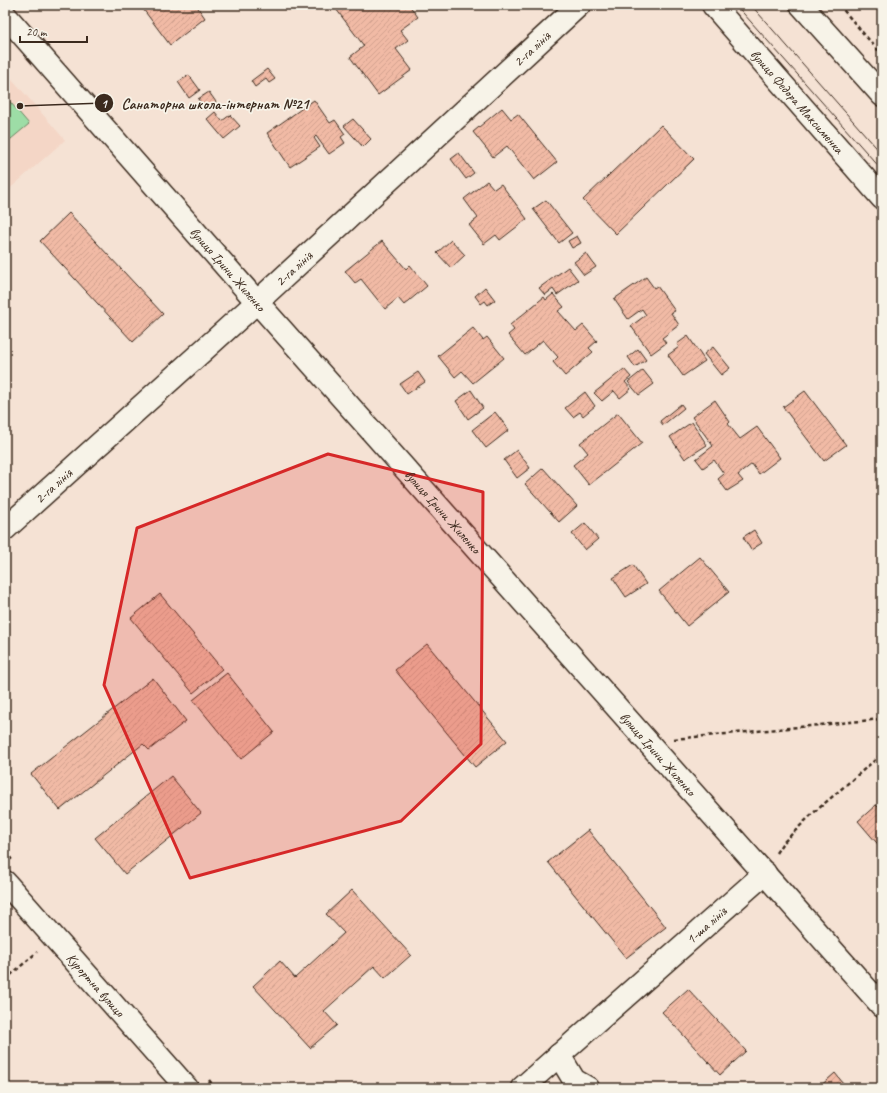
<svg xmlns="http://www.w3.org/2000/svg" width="887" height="1093" font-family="Caveat,sans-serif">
<defs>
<pattern id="building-hatch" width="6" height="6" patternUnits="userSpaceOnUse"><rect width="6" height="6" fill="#f1baa5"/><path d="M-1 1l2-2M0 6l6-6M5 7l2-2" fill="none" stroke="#d0a08e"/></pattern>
</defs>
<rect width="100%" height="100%" fill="#f5e2d4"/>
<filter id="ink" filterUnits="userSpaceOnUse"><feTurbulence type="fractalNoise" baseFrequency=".025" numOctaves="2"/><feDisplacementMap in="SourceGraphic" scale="8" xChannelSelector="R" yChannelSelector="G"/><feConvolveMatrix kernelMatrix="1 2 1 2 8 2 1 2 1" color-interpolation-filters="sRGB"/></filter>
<g filter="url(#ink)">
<path fill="#f4d6c6" d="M5,71L65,140L5,193Z"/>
<path fill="#9ddda6" stroke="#6c8462" d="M5,96L29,124L5,144Z"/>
<path fill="url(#building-hatch)" stroke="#3b2a1e" d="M140,5H196L205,18L170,45Z
M333,5H409L418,17L400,30L408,40L396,49L412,70L378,95L350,57L364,46Z
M267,69L275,79L269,83L266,79L255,87L251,81Z
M189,75L200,90L189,98L178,82Z
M209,92L216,102L205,110L198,99Z
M314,100L330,123L335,120L345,134L341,137L345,143L329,154L316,136L314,138L320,147L290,167L267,133Z
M502,108L511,119L518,114L557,162L534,180L507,146L493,157L473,132Z
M215,112L222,121L230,115L240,126L224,139L207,119Z
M353,119L371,139L363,147L344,126Z
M661,125L694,159L616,234L583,200Z
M459,153L474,173L466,179L451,159Z
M487,181L494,189L501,184L527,219L500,240L496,235L484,244L469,225L478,218L464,199Z
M546,200L572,233L559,243L533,209Z
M69,213L163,314L133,342L40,241Z
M577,236L581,243L572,248L568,241Z
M451,240L465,255L451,268L437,253Z
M382,241L406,269L410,265L427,286L404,305L398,298L385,309L361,279L355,283L345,271Z
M586,253L596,267L584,275L574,262Z
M568,267L578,280L557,295L553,289L545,295L539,288Z
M646,277L654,288L657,286L675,311L671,313L679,325L662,338L666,343L651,354L631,326L646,315L642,309L628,319L614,299Z
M485,287L495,300L488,305L485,301L481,304L475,296Z
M553,294L564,307L558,311L576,331L583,325L597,341L589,348L593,352L565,376L553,362L558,357L543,340L525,355L508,335L514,330L510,325L544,297L546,300Z
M473,328L483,340L487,337L504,358L473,383L462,371L455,377L438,356Z
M688,336L705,361L683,376L668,355L679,347L677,344Z
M713,347L730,368L721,375L704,354Z
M638,349L646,360L635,367L628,357Z
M624,369L631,377L625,382L631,389L620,398L614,391L602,401L594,393Z
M643,370L654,384L639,395L628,382Z
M418,372L425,382L407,394L400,384Z
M471,390L483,408L468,419L456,401Z
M805,391L846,445L824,461L783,407Z
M585,392L595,406L583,416L580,412L573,417L565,408Z
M715,400L730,422L728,424L740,439L757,427L780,458L759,474L752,464L738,475L743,481L727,491L718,479L724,474L714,460L703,468L696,459L713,446L692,417Z
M681,404L684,408L663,425L660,421Z
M495,412L509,430L486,448L472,430Z
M618,413L642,443L589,485L573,465L588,453L580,443Z
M692,422L707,445L685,459L670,437Z
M517,450L530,468L517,478L504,460Z
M543,468L577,506L559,522L525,484Z
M585,523L598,539L585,550L572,534Z
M754,530L762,543L751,550L743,537Z
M700,557L729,592L687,626L659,591Z
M633,565L646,584L626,597L613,578Z
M160,594L222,669L193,693L131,618Z
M427,644L507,741L475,767L395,670Z
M227,673L274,732L241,759L193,700Z
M153,678L186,721L149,750L143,744L60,810L31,774Z
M171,776L201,813L125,874L95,838Z
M876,805L880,809L882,808V849L858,821Z
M588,830L666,927L626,958L548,862Z
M352,890L411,955L385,978L374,966L324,1011L337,1025L310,1048L253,986L280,961L295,978L344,933L326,914Z
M688,989L746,1051L720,1075L662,1012Z
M835,1073L847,1088H818Z"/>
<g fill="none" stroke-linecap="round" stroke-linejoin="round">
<defs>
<g id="minor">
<path id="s1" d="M713,5L882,198"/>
<path d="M801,5L882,95"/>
<path id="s2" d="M5,15L257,302L882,1006"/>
<path id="s3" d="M5,529L257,302L579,5"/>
<path id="s4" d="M5,882L187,1088"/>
<path d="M559,1055L574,1080L588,1088"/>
<path id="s5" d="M522,1088L765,873"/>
</g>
</defs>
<use href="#minor" stroke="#3b2a1e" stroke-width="25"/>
<path stroke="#3b2a1e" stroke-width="2.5" stroke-dasharray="4 3" stroke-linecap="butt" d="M839,5L882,55
M674,739L882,719
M5,851L12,860
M776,853L782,844L811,815L882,754
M5,980L37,952
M209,1080L215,1088"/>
<use href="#minor" stroke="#f7f3e8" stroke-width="22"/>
<path stroke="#3b2a1e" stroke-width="1" d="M736,5L882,170
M751,5L882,154"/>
</g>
</g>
<path fill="#d62828" fill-opacity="0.2" stroke="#d62828" stroke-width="3" stroke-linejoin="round" d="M328,454L483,492L481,744L401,821L190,878L104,685L137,528Z"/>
<g text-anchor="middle" stroke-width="3.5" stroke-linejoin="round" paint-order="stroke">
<g font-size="14" fill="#3b2a1e" stroke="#f7f3e8">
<text dy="5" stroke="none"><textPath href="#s3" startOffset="713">2-га лінія</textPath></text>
<text dy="5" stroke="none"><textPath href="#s1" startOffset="128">вулиця Федора Максименка</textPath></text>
<text dy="5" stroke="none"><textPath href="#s3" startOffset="389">2-га лінія</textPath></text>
<text dy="5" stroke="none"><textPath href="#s2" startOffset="338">вулиця Ірини Жиленко</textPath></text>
<text dy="5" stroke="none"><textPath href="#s3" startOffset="65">2-га лінія</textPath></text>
<text dy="5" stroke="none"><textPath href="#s2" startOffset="662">вулиця Ірини Жиленко</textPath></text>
<text dy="5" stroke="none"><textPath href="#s2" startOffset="986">вулиця Ірини Жиленко</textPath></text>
<text dy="5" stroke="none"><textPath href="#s5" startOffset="246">1-ша лінія</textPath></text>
<text dy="5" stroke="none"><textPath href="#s4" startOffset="137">Курортна вулиця</textPath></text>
</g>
</g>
<path fill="none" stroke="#3b2a1e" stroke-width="1.5" d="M20 106L104 103"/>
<g fill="#3b2a1e" stroke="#f7f3e8" stroke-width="1.5">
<circle cx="20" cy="106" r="4"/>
<circle cx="104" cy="103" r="10"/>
</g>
<g font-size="12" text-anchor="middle" font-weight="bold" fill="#fff">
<text x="104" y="108">1</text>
</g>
<g font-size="15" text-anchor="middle" font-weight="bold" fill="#3b2a1e" stroke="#f7f3e8" stroke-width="3.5" stroke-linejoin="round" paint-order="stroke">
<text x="215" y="109">Санаторна школа-інтернат №21</text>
</g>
<rect width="887" height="1093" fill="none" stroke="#f7f3e8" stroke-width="20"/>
<rect x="10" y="10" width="867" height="1073" fill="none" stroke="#3b2a1e" stroke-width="1.5" filter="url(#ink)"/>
<path d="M20 36v6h67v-6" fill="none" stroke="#3b2a1e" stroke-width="2"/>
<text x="26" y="36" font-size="12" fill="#3b2a1e" stroke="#f7f3e8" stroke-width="3" paint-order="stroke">20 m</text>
</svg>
